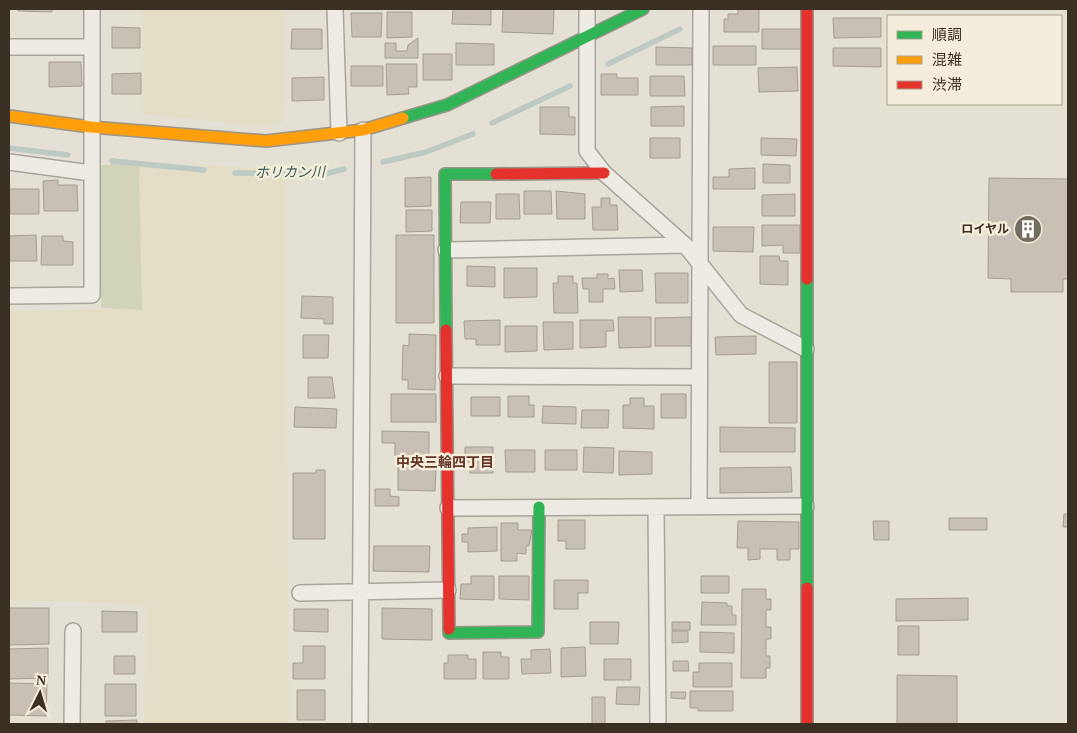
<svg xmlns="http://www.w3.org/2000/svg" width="1077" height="733" font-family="'Times New Roman','Noto Sans JP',serif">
<rect width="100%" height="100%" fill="#e4e0d3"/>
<path fill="#e3dec5" d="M143,9H284L283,123L249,125L143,114Z
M139,161L285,170L289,724H144L146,604L9,600V311L142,309Z"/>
<path fill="#d2d4b7" d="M110,158L139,161L142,310L101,308L100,165H110Z"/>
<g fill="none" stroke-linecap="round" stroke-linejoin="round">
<path stroke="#bccac3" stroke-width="5.5" d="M608,64L680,29
M492,123L570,86
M9,148L68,155
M112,161L204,170
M383,162L426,152L473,134
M235,173L325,174L344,169"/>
</g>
<path fill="#c8c0b4" stroke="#a59c92" d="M18,9H52V12L18,11Z
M453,9H491V25L452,24Z
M503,9H554L553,34L502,32Z
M738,9H759V32H724V19H728V14H738Z
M387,12H412V37L387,38Z
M351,13H382L381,37H352Z
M833,18H881V37L834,38Z
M112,27L140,28V48H112Z
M292,29H322V49H291Z
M762,29H801V49H762Z
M418,38V58H385V43H396V51H407L408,45Z
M456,43L494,44V65H456Z
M713,46H756V65H713Z
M656,47L692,48V65H656Z
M833,48H881V67L833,66Z
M423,54H452V80H423Z
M49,62H81L82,86L49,87Z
M386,64H417V87H408L409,94L387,95Z
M351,66H383V86H351Z
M797,67L798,91L759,92L758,68Z
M141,73V94H112V74Z
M601,74H617V78H638V95H601Z
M650,76H684L685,96H650Z
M324,77V100L292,101V78Z
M684,106V126H651V107Z
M540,107H569V117H575V135L540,134Z
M650,138H680V158H650Z
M761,138L797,139L796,156L761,155Z
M763,164L790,165V183H763Z
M755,168V189H713V177H729V169Z
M431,177V206L405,207V178Z
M989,178L1068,179V279H1063V292H1011V279L988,278Z
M58,180V185H77L78,211H44L43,181Z
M9,189H39V214H10Z
M524,191H551L552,214H524Z
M556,191L585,194V219H557Z
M496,194H519L520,219H496Z
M795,194V216H762V195Z
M601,198H610V205H617L618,230H593L592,207H601Z
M461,202H491L490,223H460Z
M406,210H432V231L406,232Z
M762,225H800V253H783V245L762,246Z
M713,227H754L753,252L713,251Z
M36,235L37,261H9V236Z
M396,235H434V323H396Z
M42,236H63V241L73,242V265H41Z
M760,256H779L780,261H788V285L760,284Z
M467,266L495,267V287L467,286Z
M504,268H537V297L504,298Z
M619,270H642L643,291L620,292Z
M655,273H688V303H656Z
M597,274H608V279L614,278L615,289H603V302H589V289H583L582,278H597Z
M558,276H573V283H577L578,313H554L553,283H558Z
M302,296L333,297V324H324V319L301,318Z
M618,317H651V347L619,348Z
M691,317V346H655V318Z
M500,320V345H476V339H465L464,321Z
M580,320H613L614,331H606V347L580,348Z
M543,322H573V349L544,350Z
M505,326H537V351L505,352Z
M409,334L436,335L435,390L408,389V380H402L403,345L409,346Z
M303,335H329L328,358H303Z
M756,336V354L716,355L715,337Z
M769,362H797V423H769Z
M308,377H332L335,398H308Z
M391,394H436V422H391Z
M661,394H686V418H661Z
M508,396H529V405H534V417H508Z
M471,397H500V416H471Z
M630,398H644V406H654V429L623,428V405H630Z
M543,406L576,407V424L542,423Z
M295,407L337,409L336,428L294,427Z
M582,410H609L608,428H581Z
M720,427L795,428V452H720Z
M382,431L429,432V456H395V443H382Z
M465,447H493V473H470V462H465Z
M584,447L614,448L613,473L583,472Z
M505,450H535V472H506Z
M545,450H577V470H545Z
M619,451L652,452V474L619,475Z
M398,467L436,468L435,491L398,490Z
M791,467L792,492L720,493V468Z
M316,470H325V539H293V473H316Z
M375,489H390V496L399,497V506H375Z
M1064,514H1068V527H1063Z
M949,518H987V530H949Z
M558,520H585V549H566V541H558Z
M738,521L799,522V549H790V560H777V549H760V559L748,560V548H737Z
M873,521H889V540H874Z
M501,523H518V530H532L529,546H526V554L517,553V561H501Z
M497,527V551L468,552V542H462V534H468V528Z
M374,546H430L429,572L373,571Z
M471,576H494V600L460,599L461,584H471Z
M499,576H529V600L499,599Z
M701,576H729V593H701Z
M554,580H588V593H578V609H554Z
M742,589H766V599H771V610H766V627H771V639H766V656H770V668H766V678H741Z
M968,598V620L896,621V599Z
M702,602L727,603V606H732V615H736V625H701Z
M9,608H49V644L9,645Z
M382,608L432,609V640L382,639Z
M294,609H328V632L294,631Z
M102,611L137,612V632H102Z
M590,622H619L618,644H590Z
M672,622H690V630H672Z
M898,626H919V655H898Z
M672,631H688V642L672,643Z
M700,632L734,633V653L700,652Z
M303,646H325V679H293V663H303Z
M585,647L586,676L561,677V648Z
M48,648V678L9,679V649Z
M550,649L551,673L522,674L521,659H531V650Z
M483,652H501V657H509V679H483Z
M448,655H468V659H476V679H444V663H448Z
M114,656H135V674H114Z
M604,659H631V680H604Z
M673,661H688L689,671H673Z
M699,663H732V687H693V672H699Z
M897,675L957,676V724H897Z
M9,683L47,684L46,716L9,715Z
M105,684H136V716H105Z
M617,687H640L639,705L616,704Z
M297,690H325V720H297Z
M690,691H733V711H698V708H690Z
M671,692H686L685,699L671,698Z
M592,697H605V724H592Z
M137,720V724H106V721Z"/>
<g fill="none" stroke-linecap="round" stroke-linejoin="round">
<defs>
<path id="street" d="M335,9L339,133
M587,9V151L604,173L685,245L741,315L806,349
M9,47H92
M9,162L91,173
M446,250L685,245
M9,296L92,295V9
M447,376L699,377
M699,506L701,9
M656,507L658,724
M448,508L806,506
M300,593L448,590
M72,724L73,631
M360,724L363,130"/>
<path id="fast" d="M403,118L447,105L643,9
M807,279V588
M446,330L445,174H496
M449,629V633L538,632L539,507"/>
<path id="slow" d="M9,116L91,127L266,141L363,130L403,118"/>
<path id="jam" d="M807,9V279
M496,174L604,173
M446,330L449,629
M807,588V724"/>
</defs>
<use href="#street" stroke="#aaa59b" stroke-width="18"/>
<use href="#fast" stroke="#9a958b" stroke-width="14"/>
<use href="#slow" stroke="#9a958b" stroke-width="14"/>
<use href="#jam" stroke="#9a958b" stroke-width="14"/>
<use href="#street" stroke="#edebe4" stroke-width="15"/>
<use href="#fast" stroke="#30b455" stroke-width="11"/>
<use href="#slow" stroke="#ff9f0a" stroke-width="11"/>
<use href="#jam" stroke="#e5322d" stroke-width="11"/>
</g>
<defs>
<symbol id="building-disc" viewBox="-11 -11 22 22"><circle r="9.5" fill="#766d61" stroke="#f4eddb"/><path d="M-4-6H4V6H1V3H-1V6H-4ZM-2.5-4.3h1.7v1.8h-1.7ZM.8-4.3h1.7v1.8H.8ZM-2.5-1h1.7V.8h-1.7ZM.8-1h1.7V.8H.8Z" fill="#fff"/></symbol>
</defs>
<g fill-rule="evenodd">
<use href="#building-disc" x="1012" y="213" width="32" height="32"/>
</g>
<g text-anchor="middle" stroke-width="5" stroke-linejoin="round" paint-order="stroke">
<g font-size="12" font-weight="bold" fill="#3a2f23" stroke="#f4eddb" text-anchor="end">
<text x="1009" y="233">ロイヤル</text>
</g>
<g font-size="14" font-style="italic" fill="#335957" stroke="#f4eddb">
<text transform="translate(290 172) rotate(-1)" y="5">ホリカン川</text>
</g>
<g font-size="14" font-weight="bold" fill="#643425" stroke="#f4eddb">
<text x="445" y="467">中央三輪四丁目</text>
</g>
</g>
<rect width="1077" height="733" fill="none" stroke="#3a2f23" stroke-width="20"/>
<rect x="887" y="15" width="175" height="90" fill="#f4eddb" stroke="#aaa191"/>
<rect x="897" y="31" width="25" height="8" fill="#30b455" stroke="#aaa191"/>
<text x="932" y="40" font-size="15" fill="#3a2f23">順調</text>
<rect x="897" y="56" width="25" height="8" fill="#ff9f0a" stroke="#aaa191"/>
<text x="932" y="65" font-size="15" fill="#3a2f23">混雑</text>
<rect x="897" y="81" width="25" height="8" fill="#e5322d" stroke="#aaa191"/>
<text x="932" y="90" font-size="15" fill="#3a2f23">渋滞</text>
<g transform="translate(40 693) rotate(5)" stroke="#f4eddb" stroke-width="4" paint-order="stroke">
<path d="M0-4L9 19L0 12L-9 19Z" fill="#3a2f23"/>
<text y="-8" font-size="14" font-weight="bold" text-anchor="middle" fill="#3a2f23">N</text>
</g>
</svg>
